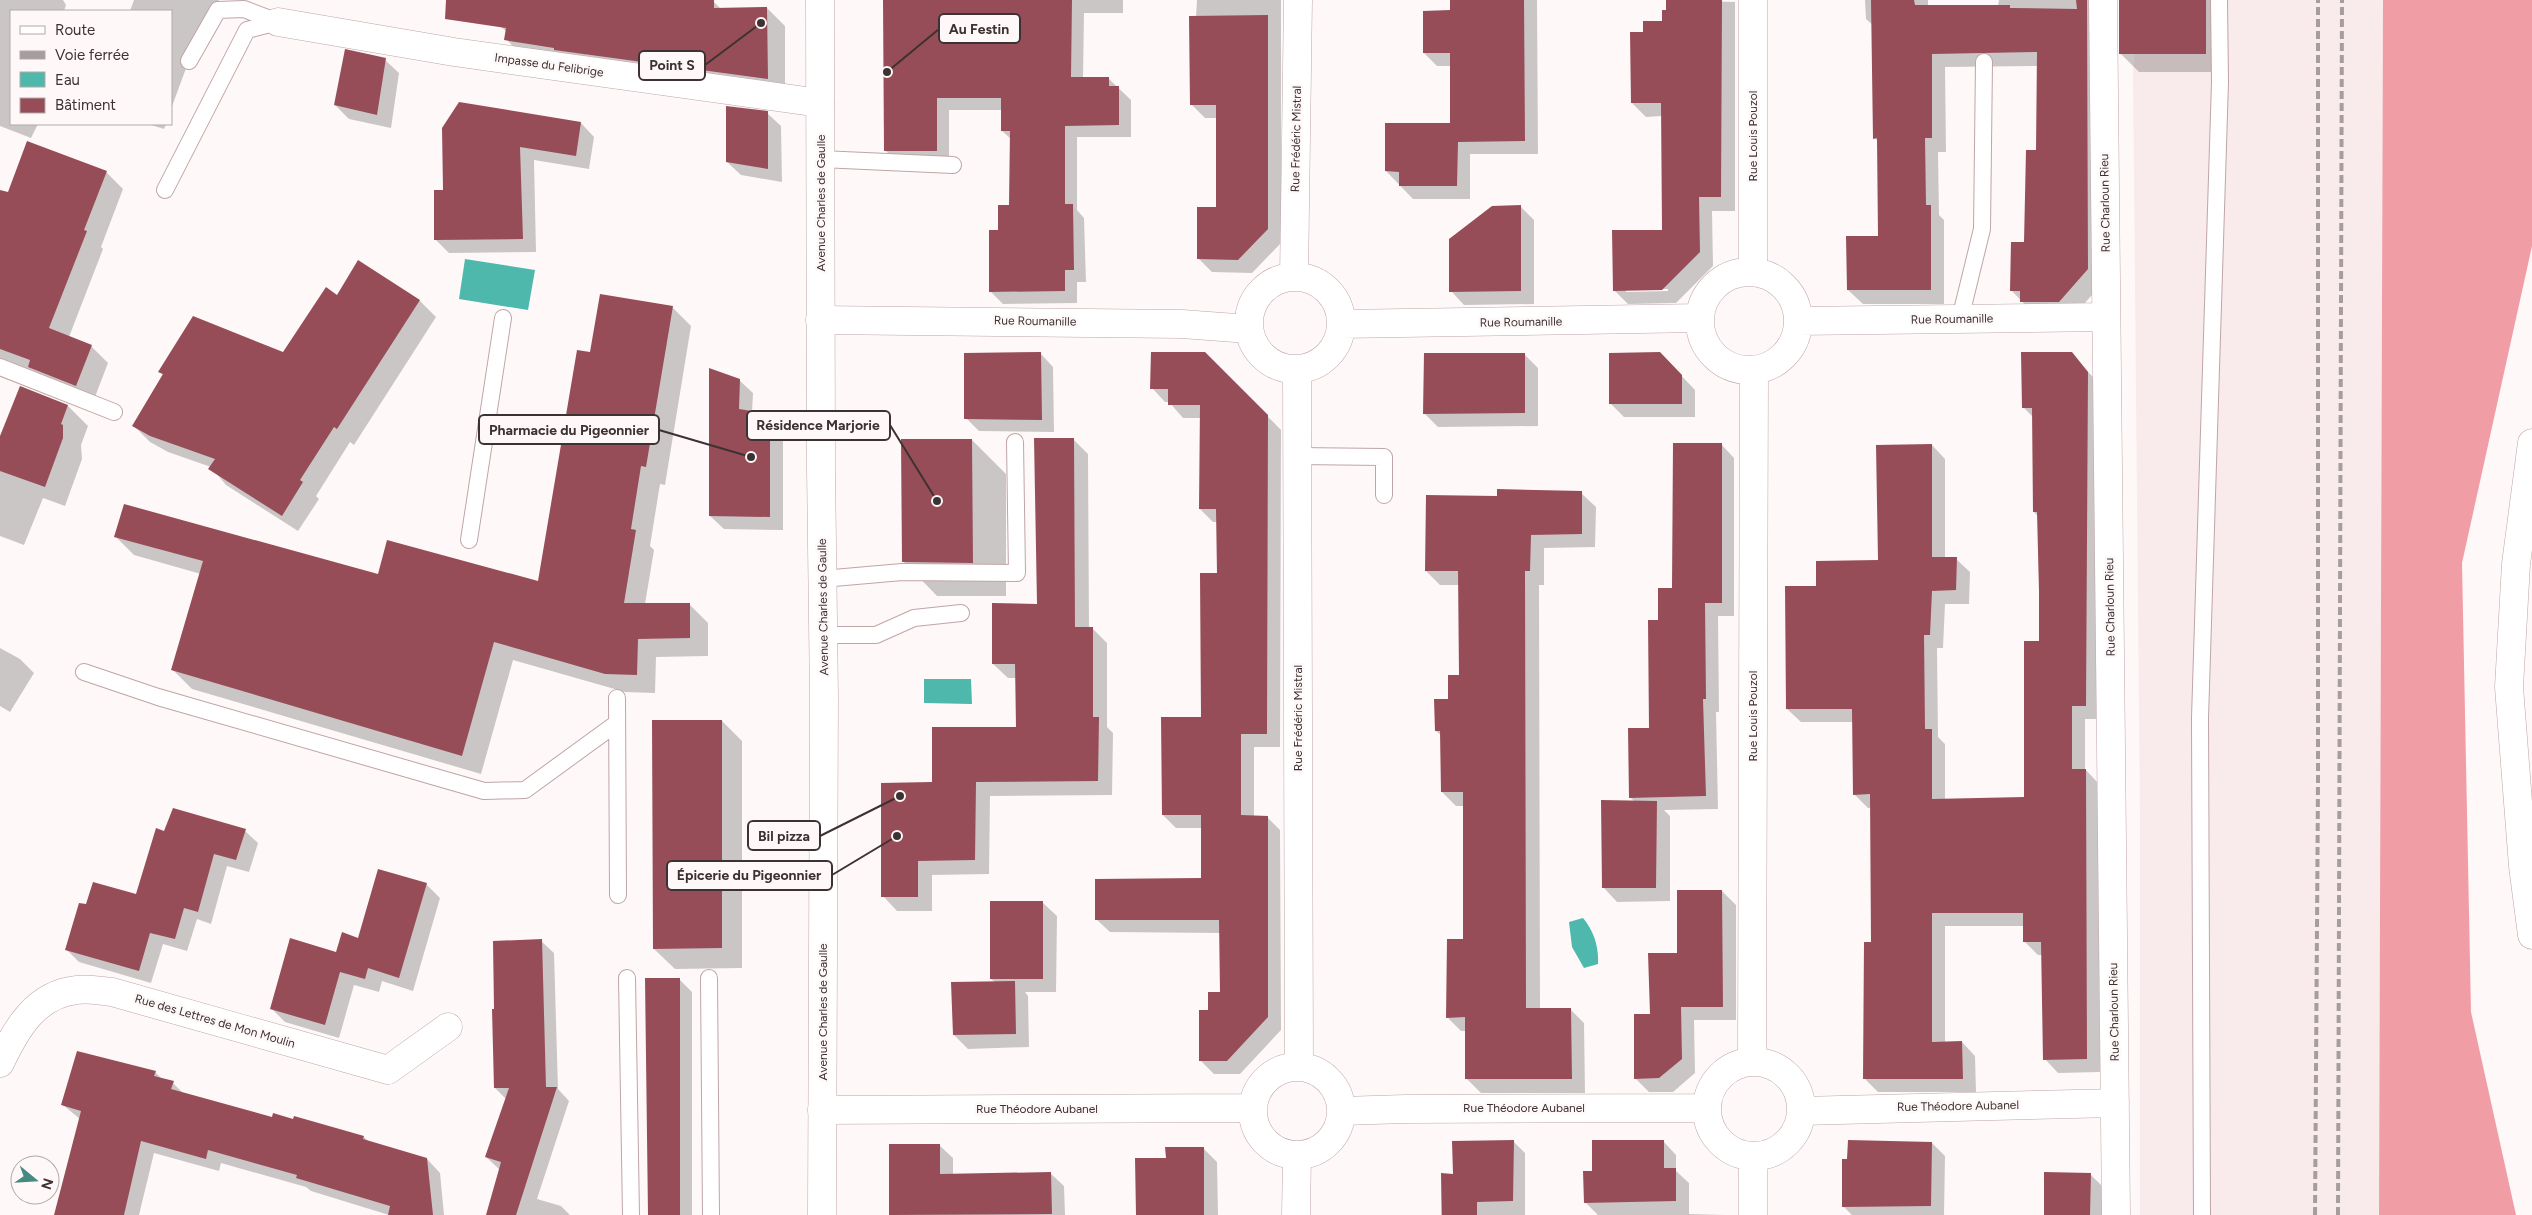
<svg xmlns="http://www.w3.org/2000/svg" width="2532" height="1215" font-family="Figtree,sans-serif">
<rect width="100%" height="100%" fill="#fef8f8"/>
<path fill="#f9eaeb" d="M2141,0H2383L2379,1215H2140V817L2133,71Z"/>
<path fill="#f09da6" d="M2383,0H2532V246L2462,563L2471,1012L2516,1215H2379Z"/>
<path fill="#4eb8ad" d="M465,259L535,270L528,310L459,299Z
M924,679H971L972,704L924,703Z
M1583,918C1594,931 1599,947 1598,964L1584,968L1572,947L1569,922Z"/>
<path fill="#0003" fill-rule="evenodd" d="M0,0H63L66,5L64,11H11V124H38L31,138L0,126Z
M134,0H219L202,47L195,44L171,109V11H130Z
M506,0H709L713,1L721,9L767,8L785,26V96L524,58L506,39L507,32L501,27Z
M989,0H1123V13H1084L1083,78L1109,79L1131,100V137H1077V210L1084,218L1086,282H1077V303L1003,304L991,292L999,231L1010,206L1011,139L1002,131V110H949V163H898L885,150Z
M1197,0H1281V243L1252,273L1212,272L1199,259L1217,208L1218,118H1205L1191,104Z
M1451,0H1537L1538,154H1470V199H1413L1386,171L1451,125V66H1437L1424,53L1451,12Z
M1667,0L1735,2V211H1712L1713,266L1676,303L1628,304L1614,290L1663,231L1662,116L1646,117L1632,103L1644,33L1663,23L1667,11ZM1626,289H1668V291L1626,292Z
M1865,0H1928V6H1998L1999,0H2094L2102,284L2073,316H2036L2012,291L2025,243L2037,151L2038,66L1945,67L1946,152H1938L1939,215L1944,220V304H1863L1848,290L1879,237V142L1874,138L1873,25L1866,19Z
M2119,0H2224V72H2139L2120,53Z
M385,60L399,73L391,128L349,119L335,105Z
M767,113L781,126L782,182L741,175L727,162Z
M581,123L594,137L589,169L534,160L536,252L449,253L436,240L444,191V128Z
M148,124H166L164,129Z
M106,172L123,189L101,247L103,249L69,337L91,346L108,363L93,402L46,384L33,371L0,358V201L9,194Z
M1521,207L1534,220V304L1464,305L1451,291Z
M359,262L420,301L436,317L354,445L350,442L316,496L319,499L298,531L226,485L211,467L168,452L150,442L134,426L164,376L159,371L284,353L337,296Z
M672,307L691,326L665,485L660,484L650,546L654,550L645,604H689L708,623V656L656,657L655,693L625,692L513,660L481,774L192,689L173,670L201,574L134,555L116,537L379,576L539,583L591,354Z
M1205,353L1281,430L1280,747H1254V817H1267L1280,830L1281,1030L1240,1074H1214L1200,1060L1209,1011L1222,993L1220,933L1110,932L1096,919L1202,880L1203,828H1176L1163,815L1202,718L1218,575V522H1213L1200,509L1201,418H1183L1169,402H1165L1152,388Z
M2071,353L2101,386L2099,719H2085V769L2099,784L2100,1072L2058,1073L2045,1059L2043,955H2038L2024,941V926H1945V1043L1962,1042L1975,1056L1976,1092H1878L1865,1079L1873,943L1872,808H1868L1854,794L1853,722H1801L1787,709L1817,588L1879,561L1932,445L1945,459V558L1956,559L1970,572L1969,604H1945L1943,648H1937L1938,737L1945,744V800L2025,798L2040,642L2038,516L2034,512L2033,417L2023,407Z
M1041,354L1053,367L1054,432L979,431L966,418Z
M1524,354L1538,368V426L1438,427L1424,413Z
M1674,368L1695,390V417H1624L1610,403Z
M739,380L753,393L752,413L770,415L783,429V530L724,529L710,516Z
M21,387L68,406L88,426L81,445L82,459L65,506L43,498L24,545L0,536V440Z
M1073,439L1088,454L1089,628H1092L1107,643V727L1113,733L1112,795L990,796L989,874L932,875V911H897L883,896L933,783L1017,728V678H1008L993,664L1038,605Z
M972,440L1006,474V596H937L903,561Z
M1721,444L1734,458V616H1718L1719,712H1716L1718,809L1664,810L1670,816V901L1617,902L1604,888L1635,802L1630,797L1651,729L1659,622L1673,589Z
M1581,493L1596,507L1595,547L1544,548V585H1539L1540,1009H1570L1584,1023L1585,1093H1481L1467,1079L1466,1031H1461L1447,1017L1465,940L1464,806H1456L1442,792V736L1436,731L1460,676V585H1440L1426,571L1498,497Z
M0,648L20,659L34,673L10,712L0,706Z
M722,721L742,741V968L675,969L654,949Z
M245,831L258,843L249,872L227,866L211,924L197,919L187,951L163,944L151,983L79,962L66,949L87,906L137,896L164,833Z
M426,884L440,898L413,991L382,981L379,992L354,985L339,1038L285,1022L272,1009L337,953L359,939Z
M1722,891L1736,905V1020H1694L1695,1073L1673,1092H1649L1635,1078L1651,1016L1678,954Z
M1043,903L1057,916L1056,992H1025L1028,996L1029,1047L968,1049L954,1035L995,982L991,979Z
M541,941L554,953L558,1089L569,1101L537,1199L561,1206L570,1215H487L500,1170L486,1157L506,1099L495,1088V1010Z
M679,979L692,992V1215H649Z
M155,1072L163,1080L173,1083L184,1094L273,1119L294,1120L295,1118L364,1137L369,1142L427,1159L440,1173L444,1215H389L311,1191L306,1187L221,1163L219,1171L154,1153L139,1215H55L80,1119L63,1105Z
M1513,1141L1525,1153V1215H1441V1175H1454Z
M1663,1141L1676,1155V1171L1689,1183V1214L1725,1215H1598L1585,1202L1593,1172Z
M1932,1143L1945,1156L1944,1215H1852L1843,1206Z
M939,1145L953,1158V1175L1050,1173L1064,1186L1065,1215H890V1146Z
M1203,1148L1217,1162L1218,1215H1137L1167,1159Z
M2090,1174L2104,1188V1215H2045Z"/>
<path fill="#974d57" d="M446,0H714V8L767,7L768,79L554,50V48L504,40L506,28L445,19Z
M883,0H1072L1071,77H1109V86H1119V125L1065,126V204H1073L1074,270H1065V291L989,292V230H998V205H1009L1010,131H1001V98H937V151H884Z
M1450,0H1524L1525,141L1458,142L1457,186H1399V172L1385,171V123H1450V53H1423V11L1450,10Z
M1666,0H1722L1721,197H1699L1700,252L1662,290L1613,291L1612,230H1662L1661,103H1631L1630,32H1643V21H1662V10H1666Z
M1871,0H1914L1915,5H2010V8L2077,9L2076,0H2087L2088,269L2059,302H2020V291H2010L2011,242H2024L2026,150H2036L2037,52L1932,54V138H1925L1926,205H1931V290H1847L1846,236H1878L1877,138L1873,139Z
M2119,0H2206V54H2119Z
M1268,15V229L1238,260L1197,259V207H1216V105H1190L1189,16Z
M345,49L386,58L377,115L334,105Z
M459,102L581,122L576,156L520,147L523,239L434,240V190H443L442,128Z
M726,106L768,111V169L726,162Z
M27,141L107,171L84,230L87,231L49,328L92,345L76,386L28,367L30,360L0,349V190L8,192Z
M1521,205V291L1449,292V239L1492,206Z
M358,260L420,300L337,429L334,427L300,480L303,482L282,516L208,469L215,459L150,436L132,426L163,374L158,372L193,316L283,352L326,287L337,295Z
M600,294L673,306L646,467L641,466L631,529L636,530L624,603H690V638L638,639L637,675L605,674L494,642L462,756L171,670L203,561L114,537L124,504L378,574L387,540L538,581L577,350L590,352Z
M1041,352L1042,420L964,419V353Z
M1151,352H1205L1268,415L1267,734H1241V815L1268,816V1017L1227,1061H1199V1010H1208V992H1220L1219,920H1095V879L1201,878V815H1162L1161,717H1201L1200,573H1217L1216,509H1199L1200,405H1168V389H1150Z
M1660,352L1682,375V404H1609V353Z
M2021,352H2072L2088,372L2086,706H2072V769H2086L2087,1059L2043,1060L2041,942H2023V913H1932V1042L1962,1041L1963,1079H1863L1864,942H1871L1870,794L1853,795L1852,709H1786L1785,586H1816V561L1878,560L1876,445L1932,444V557H1957L1956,590L1932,591L1930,635H1924L1925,729H1932V799L2024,797V641H2039V591L2037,512H2033L2032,408H2022Z
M1424,353H1525V413L1423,414Z
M709,368L740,379L739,409L770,414V517L709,516Z
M20,386L68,405L61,424L63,425V438L45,487L0,471V436Z
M1034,438H1074L1075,627H1093V717H1099L1098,781L976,782L975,860L918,861V897H881V783L932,782V727H1016L1015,664H992V603L1037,604Z
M901,439H972L973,563L902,562Z
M1673,443H1722V603H1705L1706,699H1703L1706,796L1629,798L1628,728H1649L1648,620H1658V588H1672Z
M1497,489L1582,491V534L1531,535L1530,571H1525L1526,1008H1571L1572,1079H1465V1017L1446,1018L1447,939H1463V792H1441L1440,731H1435L1434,699H1448V675H1459L1458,571H1425L1426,495L1497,496Z
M652,720H722V948L653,949Z
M1601,800L1657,801L1656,888H1602Z
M173,808L246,829L236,860L214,854L198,912L184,908L175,939L150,933L139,971L65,950L79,903L86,904L93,882L136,894L156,828L164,831Z
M378,869L427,883L399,978L368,968L365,979L340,972L325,1025L270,1009L290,938L336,952L342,932L358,938Z
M1677,890H1722L1723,1007H1681L1682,1059L1659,1078L1634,1079V1014H1650L1648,953H1677Z
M990,901H1043V979H990Z
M542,939L546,1087H557L516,1215H486L501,1162L485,1157L509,1088H494L492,1009H494L493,941Z
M645,978H680V1215H648Z
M1015,981L1016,1034L953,1035L951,982Z
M77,1051L156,1071L154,1076L174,1081L171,1089L272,1117L273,1113L293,1119L294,1116L364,1136L363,1139L427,1158L433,1215H388L390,1206L296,1178L297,1175L208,1150L206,1159L141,1141L124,1215H54L81,1111L61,1105Z
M1514,1140L1513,1201L1477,1202V1215H1442L1441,1173L1453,1174L1452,1141Z
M1592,1140H1664V1168H1676V1201L1584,1203L1583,1171H1592Z
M1848,1140L1932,1142L1931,1206L1842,1207V1159H1847Z
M889,1144H940V1174L1051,1172L1052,1214L889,1215Z
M1165,1147H1204V1215H1136L1135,1158H1166Z
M2044,1172L2091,1173L2090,1215H2044Z"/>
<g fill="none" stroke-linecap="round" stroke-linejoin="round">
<defs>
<path id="lane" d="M189,61L218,10L244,9L278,22
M821,159L953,165
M165,190L247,30L278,22
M1960,319L1982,229L1984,62
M0,367L114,412
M1297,456L1384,457V495
M469,540L503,318
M822,579L902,572L1017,573L1015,442
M823,635H876L914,618L961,613
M84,672L158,697L484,791L525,790L617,723
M617,698L618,895
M627,978L631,1215
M709,978L711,1215
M2202,1215L2200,718L2220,82L2219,0"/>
<path id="street" d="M1753,0V272
M2103,0L2116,1215
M278,22L454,52L820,103
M1700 321a49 49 0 1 1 98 0a49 49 0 1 1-98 0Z
M1294,277L1298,0
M1249 323a46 46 0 1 1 92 0a46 46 0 1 1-92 0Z
M820,320L1182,324L1249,329
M1798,321L2106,317
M1341,324L1700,318
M1297,369L1299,1067
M1752,1062L1754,370
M1707 1109a47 47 0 1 1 94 0a47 47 0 1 1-94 0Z
M0,1063C16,1029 36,994 77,990C88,988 101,991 112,992L388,1070L448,1027
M1253 1111a44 44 0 1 1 88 0a44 44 0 1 1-88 0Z
M822,1110L1252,1108
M1342,1111L1405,1109L1707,1108
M1801,1111L2115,1103
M1296,1215L1297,1155
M1753,1215V1156"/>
<path id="primary" d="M820,0L821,468L824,698L822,1215"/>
<path id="highway" d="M2532,443L2516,564L2509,687L2523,866L2532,935"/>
</defs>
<use href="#lane" stroke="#bfa5a7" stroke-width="18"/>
<use href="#street" stroke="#bfa5a7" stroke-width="29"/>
<use href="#primary" stroke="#bfa5a7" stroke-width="29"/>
<use href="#highway" stroke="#bfa5a7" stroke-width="29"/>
<use href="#lane" stroke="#fff" stroke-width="16"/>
<use href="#street" stroke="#fff" stroke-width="28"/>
<use href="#primary" stroke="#fff" stroke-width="28"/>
<use href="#highway" stroke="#fff" stroke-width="28"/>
<path stroke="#a69e9e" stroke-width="4" stroke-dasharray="8 4" stroke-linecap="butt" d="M2315,1215L2318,783V0
M2338,1215L2342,0"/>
</g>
<g text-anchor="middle" stroke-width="5" stroke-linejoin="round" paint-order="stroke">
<g font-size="12" fill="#3d3233" stroke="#fef8f8">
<text transform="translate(549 65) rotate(8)" y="4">Impasse du Felibrige</text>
<text transform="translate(1753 136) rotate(-90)" y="4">Rue Louis Pouzol</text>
<text transform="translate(1296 139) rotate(-89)" y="4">Rue Frédéric Mistral</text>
<text transform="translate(821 203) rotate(-90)" y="4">Avenue Charles de Gaulle</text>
<text transform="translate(2105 203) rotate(-91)" y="4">Rue Charloun Rieu</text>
<text transform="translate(1952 319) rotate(-1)" y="4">Rue Roumanille</text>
<text transform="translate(1035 321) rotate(1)" y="4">Rue Roumanille</text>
<text transform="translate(1521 322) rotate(-1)" y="4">Rue Roumanille</text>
<text transform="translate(823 607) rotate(-91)" y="4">Avenue Charles de Gaulle</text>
<text transform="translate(2110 607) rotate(-91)" y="4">Rue Charloun Rieu</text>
<text transform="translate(1753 716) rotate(-90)" y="4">Rue Louis Pouzol</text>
<text transform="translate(1298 718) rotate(-90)" y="4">Rue Frédéric Mistral</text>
<text transform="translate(823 1012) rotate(-90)" y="4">Avenue Charles de Gaulle</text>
<text transform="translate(2114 1012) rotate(-91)" y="4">Rue Charloun Rieu</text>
<text transform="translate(215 1021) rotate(16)" y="4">Rue des Lettres de Mon Moulin</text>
<text transform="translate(1958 1106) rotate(-1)" y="4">Rue Théodore Aubanel</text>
<text x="1524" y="1112">Rue Théodore Aubanel</text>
<text x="1037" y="1113">Rue Théodore Aubanel</text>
</g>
</g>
<path fill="none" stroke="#3d3233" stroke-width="2" d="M887 72L939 29M761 23L705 65M937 501L890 425M751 457L659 430M900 796L820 836M897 836L832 875"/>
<g fill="#3d3233" stroke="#fef8f8" stroke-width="2">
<circle cx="887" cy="72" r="5"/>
<circle cx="761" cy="23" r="5"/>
<circle cx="937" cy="501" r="5"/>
<circle cx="751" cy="457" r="5"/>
<circle cx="900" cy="796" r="5"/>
<circle cx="897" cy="836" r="5"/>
</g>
<g fill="#fef8f8" stroke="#3d3233" stroke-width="2">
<rect x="939" y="14" width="81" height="29" rx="5"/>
<rect x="639" y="51" width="66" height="29" rx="5"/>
<rect x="747" y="411" width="143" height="29" rx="5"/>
<rect x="479" y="415" width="180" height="29" rx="5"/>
<rect x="748" y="821" width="72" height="29" rx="5"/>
<rect x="667" y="861" width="165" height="29" rx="5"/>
</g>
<g font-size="14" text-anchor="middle" font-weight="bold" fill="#3d3233">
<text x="979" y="34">Au Festin</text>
<text x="672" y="70">Point S</text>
<text x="818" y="430">Résidence Marjorie</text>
<text x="569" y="435">Pharmacie du Pigeonnier</text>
<text x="784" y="841">Bil pizza</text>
<text x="749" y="880">Épicerie du Pigeonnier</text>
</g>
<rect x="10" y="10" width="162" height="115" fill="#fef8f8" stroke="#b1a9a9"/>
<rect x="20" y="26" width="25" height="8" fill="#ffffff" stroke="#b1a9a9"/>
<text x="55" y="35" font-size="15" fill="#3d3233">Route</text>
<rect x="20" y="51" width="25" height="8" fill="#a69e9e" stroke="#b1a9a9"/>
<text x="55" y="60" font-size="15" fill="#3d3233">Voie ferrée</text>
<rect x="20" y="72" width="25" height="15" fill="#4eb8ad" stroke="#b1a9a9"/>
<text x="55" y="85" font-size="15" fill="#3d3233">Eau</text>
<rect x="20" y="98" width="25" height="15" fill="#974d57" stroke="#b1a9a9"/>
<text x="55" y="110" font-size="15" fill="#3d3233">Bâtiment</text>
<g transform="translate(35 1180) rotate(108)"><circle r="24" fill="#fef8f8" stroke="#b1a9a9"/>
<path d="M0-4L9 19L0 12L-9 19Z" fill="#448a82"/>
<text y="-8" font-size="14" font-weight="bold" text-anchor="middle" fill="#3d3233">N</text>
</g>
</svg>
